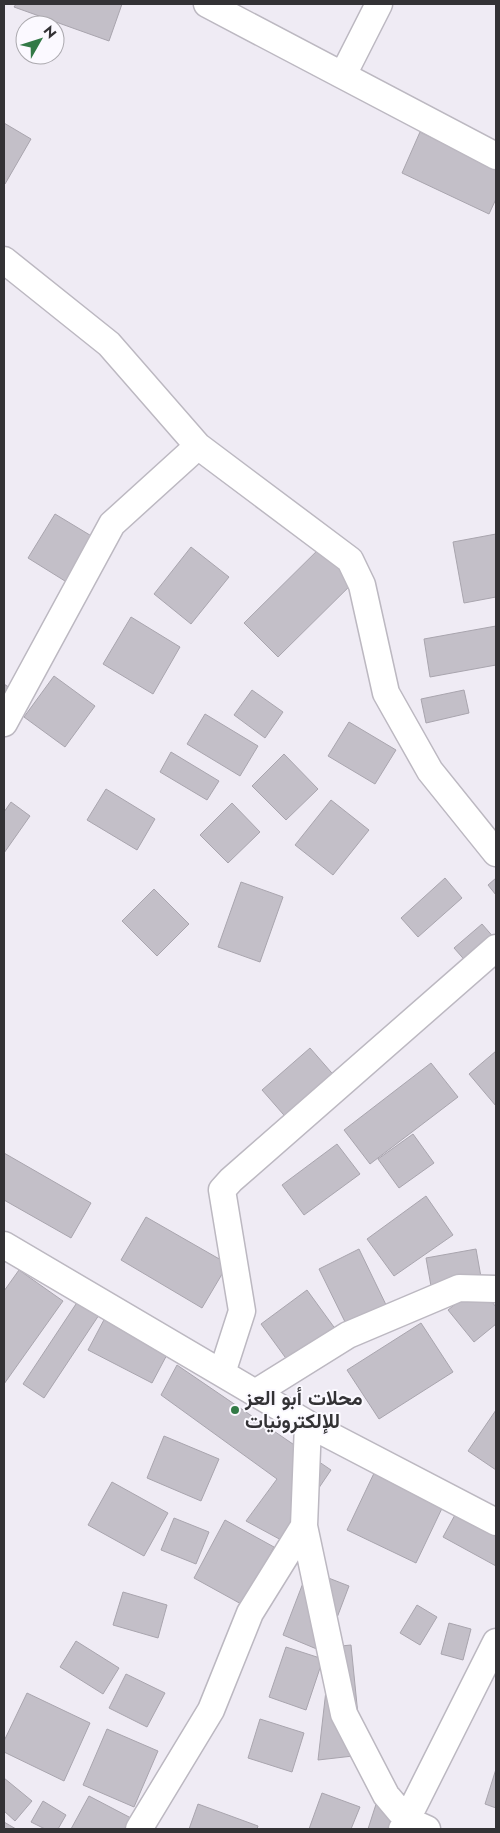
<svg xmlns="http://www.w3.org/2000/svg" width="500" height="1833" font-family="Jost,Vazirmatn,sans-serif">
<rect width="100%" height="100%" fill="#efebf4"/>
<path fill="#c3bfc8" stroke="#a9a5ae" d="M16,4H122L109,41L14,7Z
M4,123L31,139L5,184H4Z
M420,132L496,168V199L489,214L402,173Z
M55,514L108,546L81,591L28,558Z
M496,534V597L464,603L453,542Z
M331,537L365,571L278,657L244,623Z
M191,547L229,577L191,624L154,594Z
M131,617L180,647L153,694L103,664Z
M496,626V665L430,677L424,639Z
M54,676L95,706L65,747L24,717Z
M4,684L10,688L4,698Z
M252,690L283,712L265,738L234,715Z
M464,690L469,713L426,723L421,699Z
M205,714L258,746L240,776L187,744Z
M349,722L396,750L375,784L328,756Z
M171,752L219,781L207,800L160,772Z
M284,754L318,789L286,820L252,786Z
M106,789L155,819L137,850L87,820Z
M331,800L369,830L333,875L295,845Z
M11,802L30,816L4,853V812Z
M232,803L260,832L228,863L200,835Z
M445,878L462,898L418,937L401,918Z
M496,878V895L488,885Z
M241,882L283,897L260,962L218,947Z
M154,889L189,924L157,956L122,921Z
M482,924L496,940L476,973L454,948Z
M310,1048L345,1088L297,1130L262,1090Z
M496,1051V1106L469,1074Z
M431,1063L458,1097L370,1164L344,1130Z
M413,1134L434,1163L399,1188L378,1159Z
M337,1144L360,1174L304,1215L282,1185Z
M4,1153L91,1203L71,1238L4,1200Z
M426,1196L453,1235L394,1276L367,1239Z
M146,1217L228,1264L202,1308L121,1260Z
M359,1249L389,1311L349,1330L319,1269Z
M476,1249L481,1277L431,1286L426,1258Z
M19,1270L63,1301L4,1384V1291Z
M479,1285L496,1307V1324L474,1342L448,1310Z
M307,1290L347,1345L301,1379L261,1324Z
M78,1301L99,1315L44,1398L23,1384Z
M106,1316L170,1349L152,1383L88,1350Z
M421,1323L453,1372L379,1419L347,1370Z
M177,1365L331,1470L283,1541L246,1521L277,1479L161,1395Z
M496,1410V1470L468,1451Z
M164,1436L219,1459L201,1501L147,1478Z
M376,1469L445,1502L416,1563L347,1530Z
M112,1482L168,1513L144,1556L88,1525Z
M456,1513L496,1536V1566L443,1537Z
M174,1518L209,1532L196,1564L161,1550Z
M225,1520L274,1547L243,1605L194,1578Z
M308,1570L349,1586L324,1652L283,1635Z
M123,1592L167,1605L158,1638L113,1625Z
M417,1605L437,1617L420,1645L400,1633Z
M449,1623L471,1629L463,1660L441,1654Z
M76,1641L119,1668L103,1694L60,1667Z
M351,1645L362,1755L318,1760L331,1647Z
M286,1647L323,1659L306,1710L269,1697Z
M126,1674L165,1693L147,1727L109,1708Z
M27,1693L90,1723L64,1781L4,1752V1741Z
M260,1719L304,1733L292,1772L248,1758Z
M107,1729L158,1751L134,1807L83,1785Z
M496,1769V1808L485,1804Z
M4,1778L32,1801L15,1821L4,1811Z
M322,1793L360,1807L351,1829H309Z
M89,1796L131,1818L125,1829H71Z
M378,1798L400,1806L391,1829H368Z
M43,1801L66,1815L58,1829H45L31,1822Z
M198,1804L258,1826L257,1829H189Z
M4,1822L16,1829H4Z"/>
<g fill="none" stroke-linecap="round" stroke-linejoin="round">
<defs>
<path id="minor" d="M207,4L496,156
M343,75L379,4
M4,260L109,344L198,446L350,560L362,585L386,693L430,771L496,853
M4,723L112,524L198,446
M4,1245L308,1424L496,1522
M222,1373L242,1311L222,1190L231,1180L496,948
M255,1393L348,1335L459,1288L496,1289
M308,1424L304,1526L344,1714L386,1795L407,1820L427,1829
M139,1829L211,1710L250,1613L304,1526
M402,1829L496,1642"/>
</defs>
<use href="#minor" stroke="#bcb8c1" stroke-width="29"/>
<use href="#minor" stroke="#fff" stroke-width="26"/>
</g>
<circle fill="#327946" stroke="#fbf9ff" stroke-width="2" cx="235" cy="1410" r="5"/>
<g text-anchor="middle" stroke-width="4" stroke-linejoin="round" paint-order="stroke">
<g font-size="20" font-weight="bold" fill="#333235" stroke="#fbf9ff" text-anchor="start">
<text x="245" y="1405">محلات أبو العز<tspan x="245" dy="23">للإلكترونيات</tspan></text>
</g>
</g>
<rect width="500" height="1833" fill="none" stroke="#333235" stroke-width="10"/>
<g transform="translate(40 40) rotate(51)"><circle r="24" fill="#fbf9ff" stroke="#aba9ae"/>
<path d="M0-4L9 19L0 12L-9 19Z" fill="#327946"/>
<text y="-8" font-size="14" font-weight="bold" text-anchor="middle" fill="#333235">N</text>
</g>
</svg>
